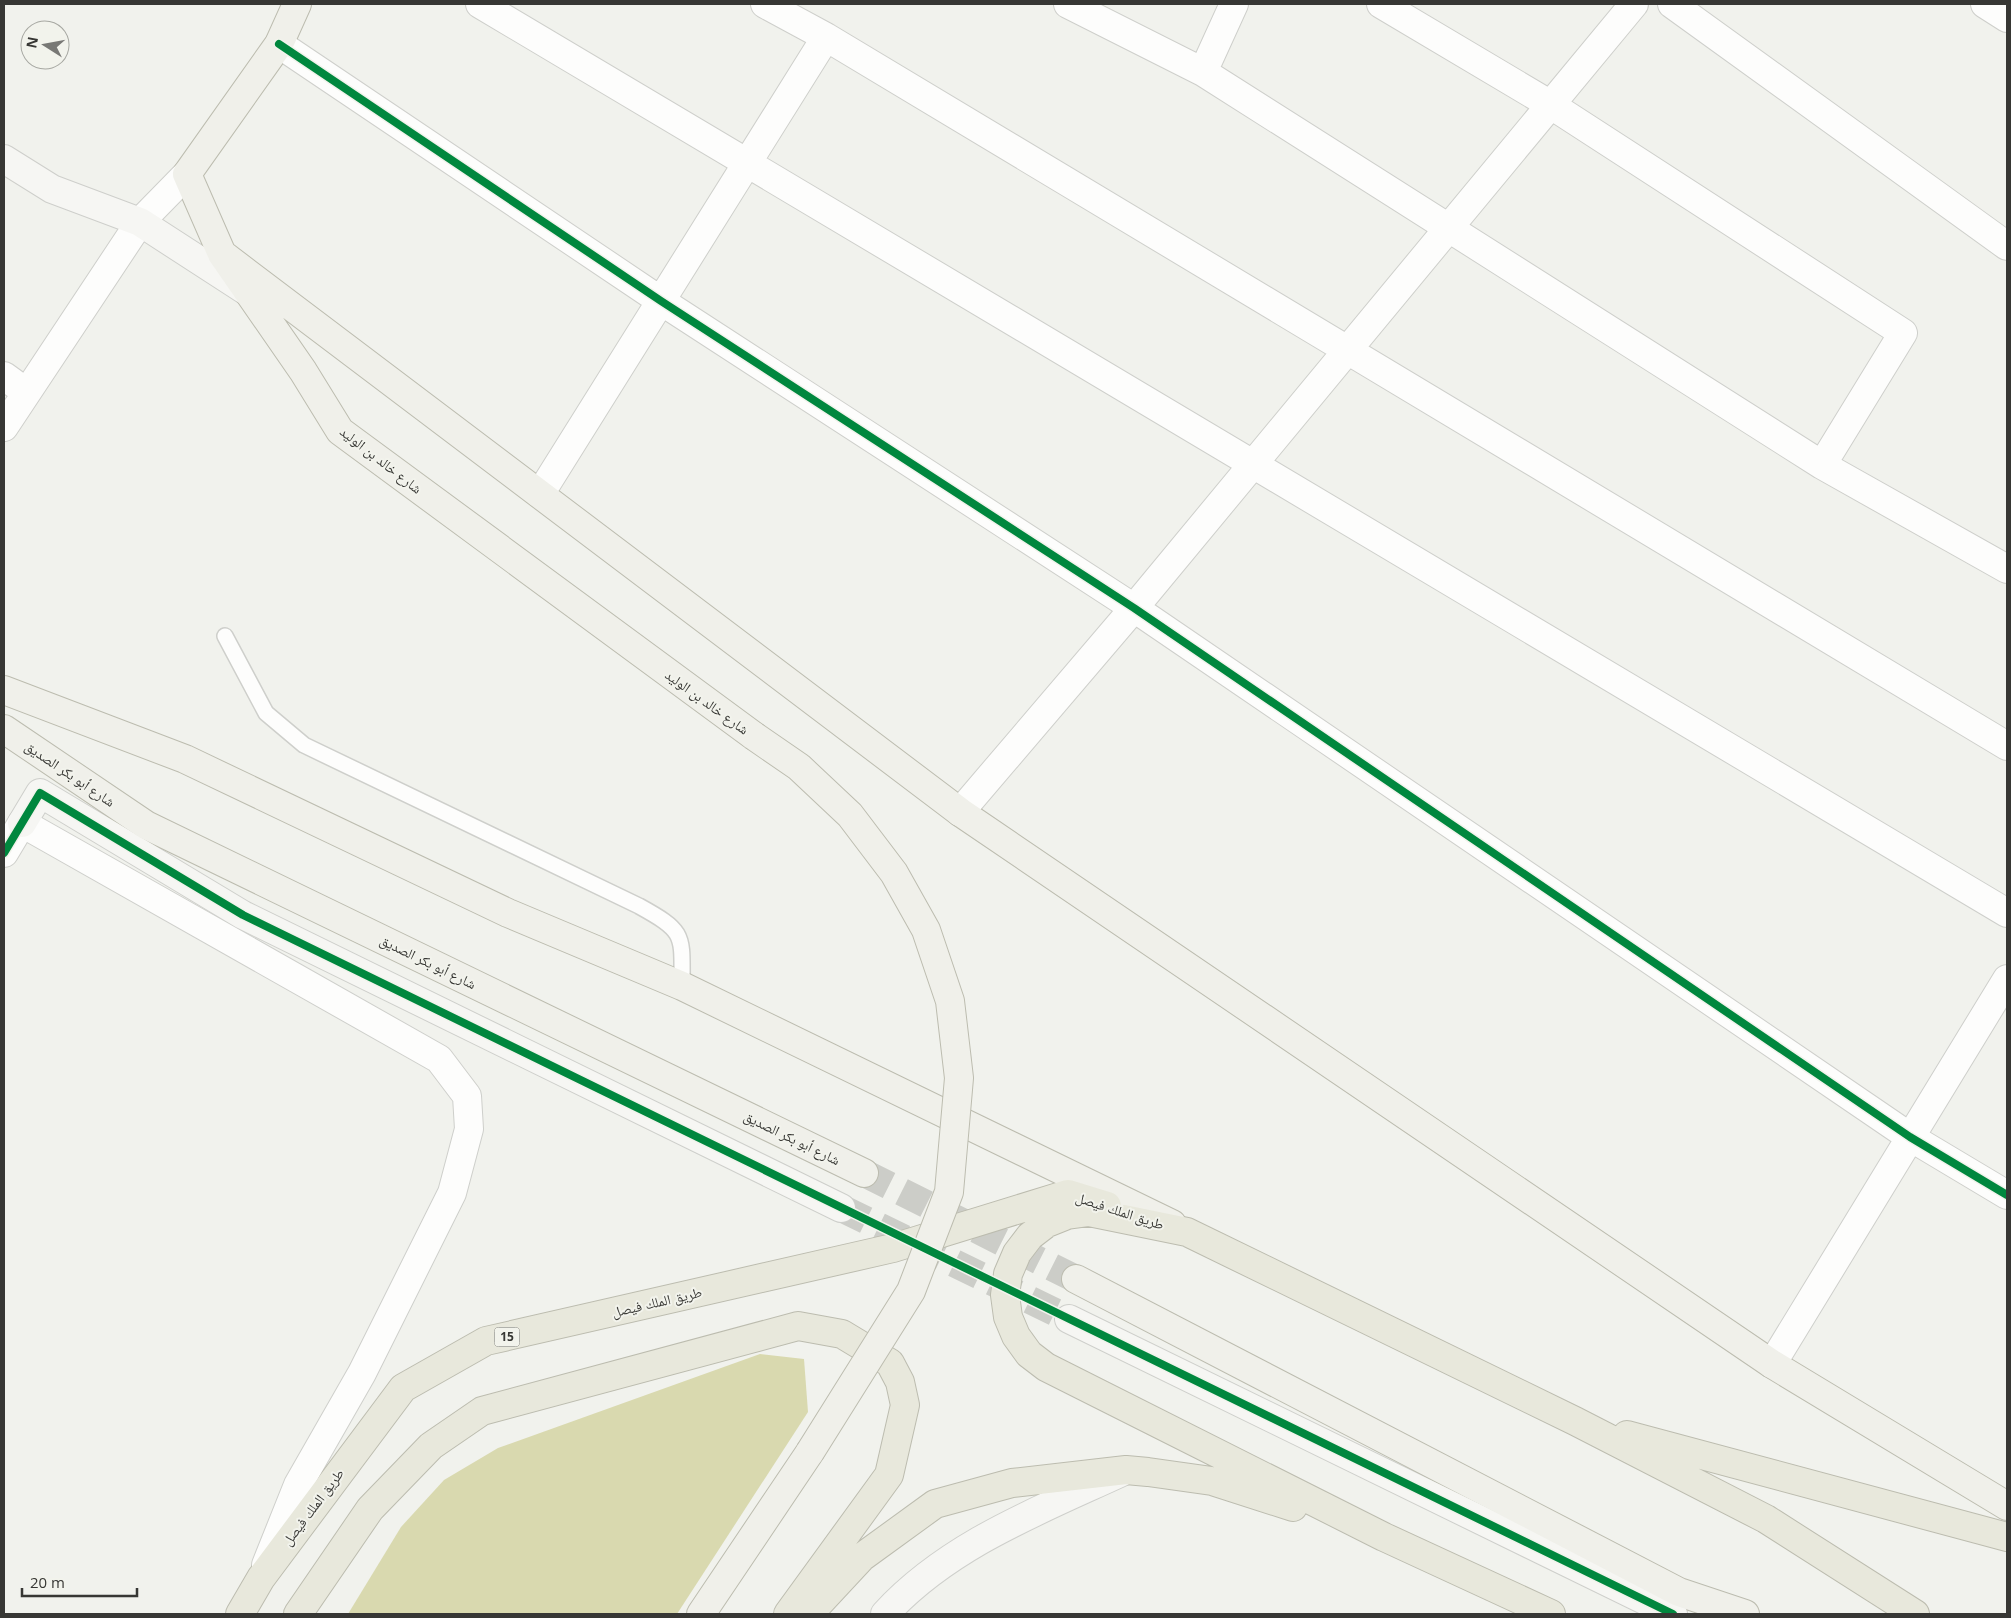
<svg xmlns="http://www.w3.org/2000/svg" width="2011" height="1618" font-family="'Open Sans','Noto Naskh Arabic',sans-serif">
<rect width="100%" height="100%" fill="#f1f2ed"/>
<path fill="#d9d9af" d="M760,1354L804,1359L808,1412L677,1614H348L401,1527L444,1480L498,1448Z"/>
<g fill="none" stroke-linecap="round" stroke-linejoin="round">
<path stroke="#cccdc8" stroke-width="28" stroke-dasharray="28 14" stroke-linecap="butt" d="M841,1208L1069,1319"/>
<path stroke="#cccdc8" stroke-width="28" stroke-dasharray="28 14" stroke-linecap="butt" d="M864,1173L1076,1279"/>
<defs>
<path id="lane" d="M225,636L266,713L304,745L639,906C686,932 682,934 682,986"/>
<path id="street" d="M480,4L2007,913
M765,4L826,37L2007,746
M1068,4L1203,72L1822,465L2007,569
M1381,4L1551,105L1903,333L1822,465
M1672,4L2007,246
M1985,4L2007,18
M279,44L661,301L1134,608L1910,1137L2007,1195
M1203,72L1234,4
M4,376L26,392
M4,427L140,222L187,174
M540,494L826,37
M960,812L1134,608L1634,4
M4,853L22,823L439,1059L467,1096L469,1129L452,1193L362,1373L298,1485L266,1565
M1772,1364L2007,979"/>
<path id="secondary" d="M4,159L52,189L140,222L248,292
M22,823L40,793L243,915L841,1208
M1069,1319L1673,1614
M885,1614C948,1545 1040,1510 1122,1472"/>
<path id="primary" d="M297,4L279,44L187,174L222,254L303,371L340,431L754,736
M222,254L960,812L1772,1364L2007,1506
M4,690L185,759L508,913L682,986L1172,1224
M4,729L146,825L864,1173
M1076,1279L1679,1592L1745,1614
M701,1614L810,1452"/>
<path id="highway" d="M1627,1435L2007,1537
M240,1614L261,1578L403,1388L486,1341L893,1248L1068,1194L1107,1206
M298,1614L370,1509L431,1446L482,1411L798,1326L842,1334L890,1363L900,1382L905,1405L889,1475L788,1614
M809,1614L862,1557L935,1504L1012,1483L1126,1470L1148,1472L1212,1481L1293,1507
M1551,1614L1384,1537L1046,1367L1029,1354L1016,1336L1008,1317L1005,1295L1008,1274L1017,1253L1030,1236L1047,1223L1067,1215L1089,1212L1187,1232L1575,1421L1766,1519L1915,1614"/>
</defs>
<use href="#lane" stroke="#cecfcb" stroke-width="18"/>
<use href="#street" stroke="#cecfcb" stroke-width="30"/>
<use href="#secondary" stroke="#cecfcb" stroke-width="30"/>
<use href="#primary" stroke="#bcbcaf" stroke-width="30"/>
<use href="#highway" stroke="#bcbcaf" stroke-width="30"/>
<use href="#lane" stroke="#fdfdfc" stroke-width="15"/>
<use href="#street" stroke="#fdfdfc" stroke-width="28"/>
<use href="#secondary" stroke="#f6f6f3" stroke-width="28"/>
<use href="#primary" stroke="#f0f0ea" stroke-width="28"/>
<use href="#highway" stroke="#e8e8dc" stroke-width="28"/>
<defs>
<path id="primary-bridge" d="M754,736L799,767L850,815L894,873L926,930L950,1001L959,1078L949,1192L911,1291L810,1452"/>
</defs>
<use href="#primary-bridge" stroke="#bcbcaf" stroke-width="30" stroke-linecap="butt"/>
<use href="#primary-bridge" stroke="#f0f0ea" stroke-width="28"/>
<defs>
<path id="cycleway" d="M279,44L661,301L1134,608L1910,1137L2007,1195
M4,853L40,793L243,915L1673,1614"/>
</defs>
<use href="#cycleway" stroke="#f2f3ec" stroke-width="11"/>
<use href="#cycleway" stroke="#00873e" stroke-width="8"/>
</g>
<g text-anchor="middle" stroke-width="4" stroke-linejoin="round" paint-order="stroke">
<rect fill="#f2f3ec" stroke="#6f6f6b" stroke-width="1" x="494.5" y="1327.5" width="25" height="19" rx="4"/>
<g font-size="12" font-weight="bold" fill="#373734">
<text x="507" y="1341">15</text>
</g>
<g font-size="14" fill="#373734" stroke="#f2f3ec">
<text transform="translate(381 460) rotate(38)" y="5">شارع خالد بن الوليد</text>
<text transform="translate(707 702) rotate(36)" y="5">شارع خالد بن الوليد</text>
<text transform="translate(70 774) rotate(34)" y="5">شارع أبو بكر الصديق</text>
<text transform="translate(428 962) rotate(26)" y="5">شارع أبو بكر الصديق</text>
<text transform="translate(792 1138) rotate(26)" y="5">شارع أبو بكر الصديق</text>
<text transform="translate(1120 1211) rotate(18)" y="5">طريق الملك فيصل</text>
<text transform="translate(657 1302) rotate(-13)" y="5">طريق الملك فيصل</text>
<text transform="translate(313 1507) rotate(-53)" y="5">طريق الملك فيصل</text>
</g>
</g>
<rect width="2011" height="1618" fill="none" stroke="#373734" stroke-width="10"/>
<g transform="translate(45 45) rotate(281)"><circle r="24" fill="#f2f3ec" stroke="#a7a8a2"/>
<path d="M0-4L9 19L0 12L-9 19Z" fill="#787875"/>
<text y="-8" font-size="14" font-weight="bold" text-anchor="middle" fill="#373734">N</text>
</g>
<path d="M22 1588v8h115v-8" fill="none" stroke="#373734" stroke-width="2.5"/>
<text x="30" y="1588" font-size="15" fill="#373734" stroke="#f2f3ec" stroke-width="4" paint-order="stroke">20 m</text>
</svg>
